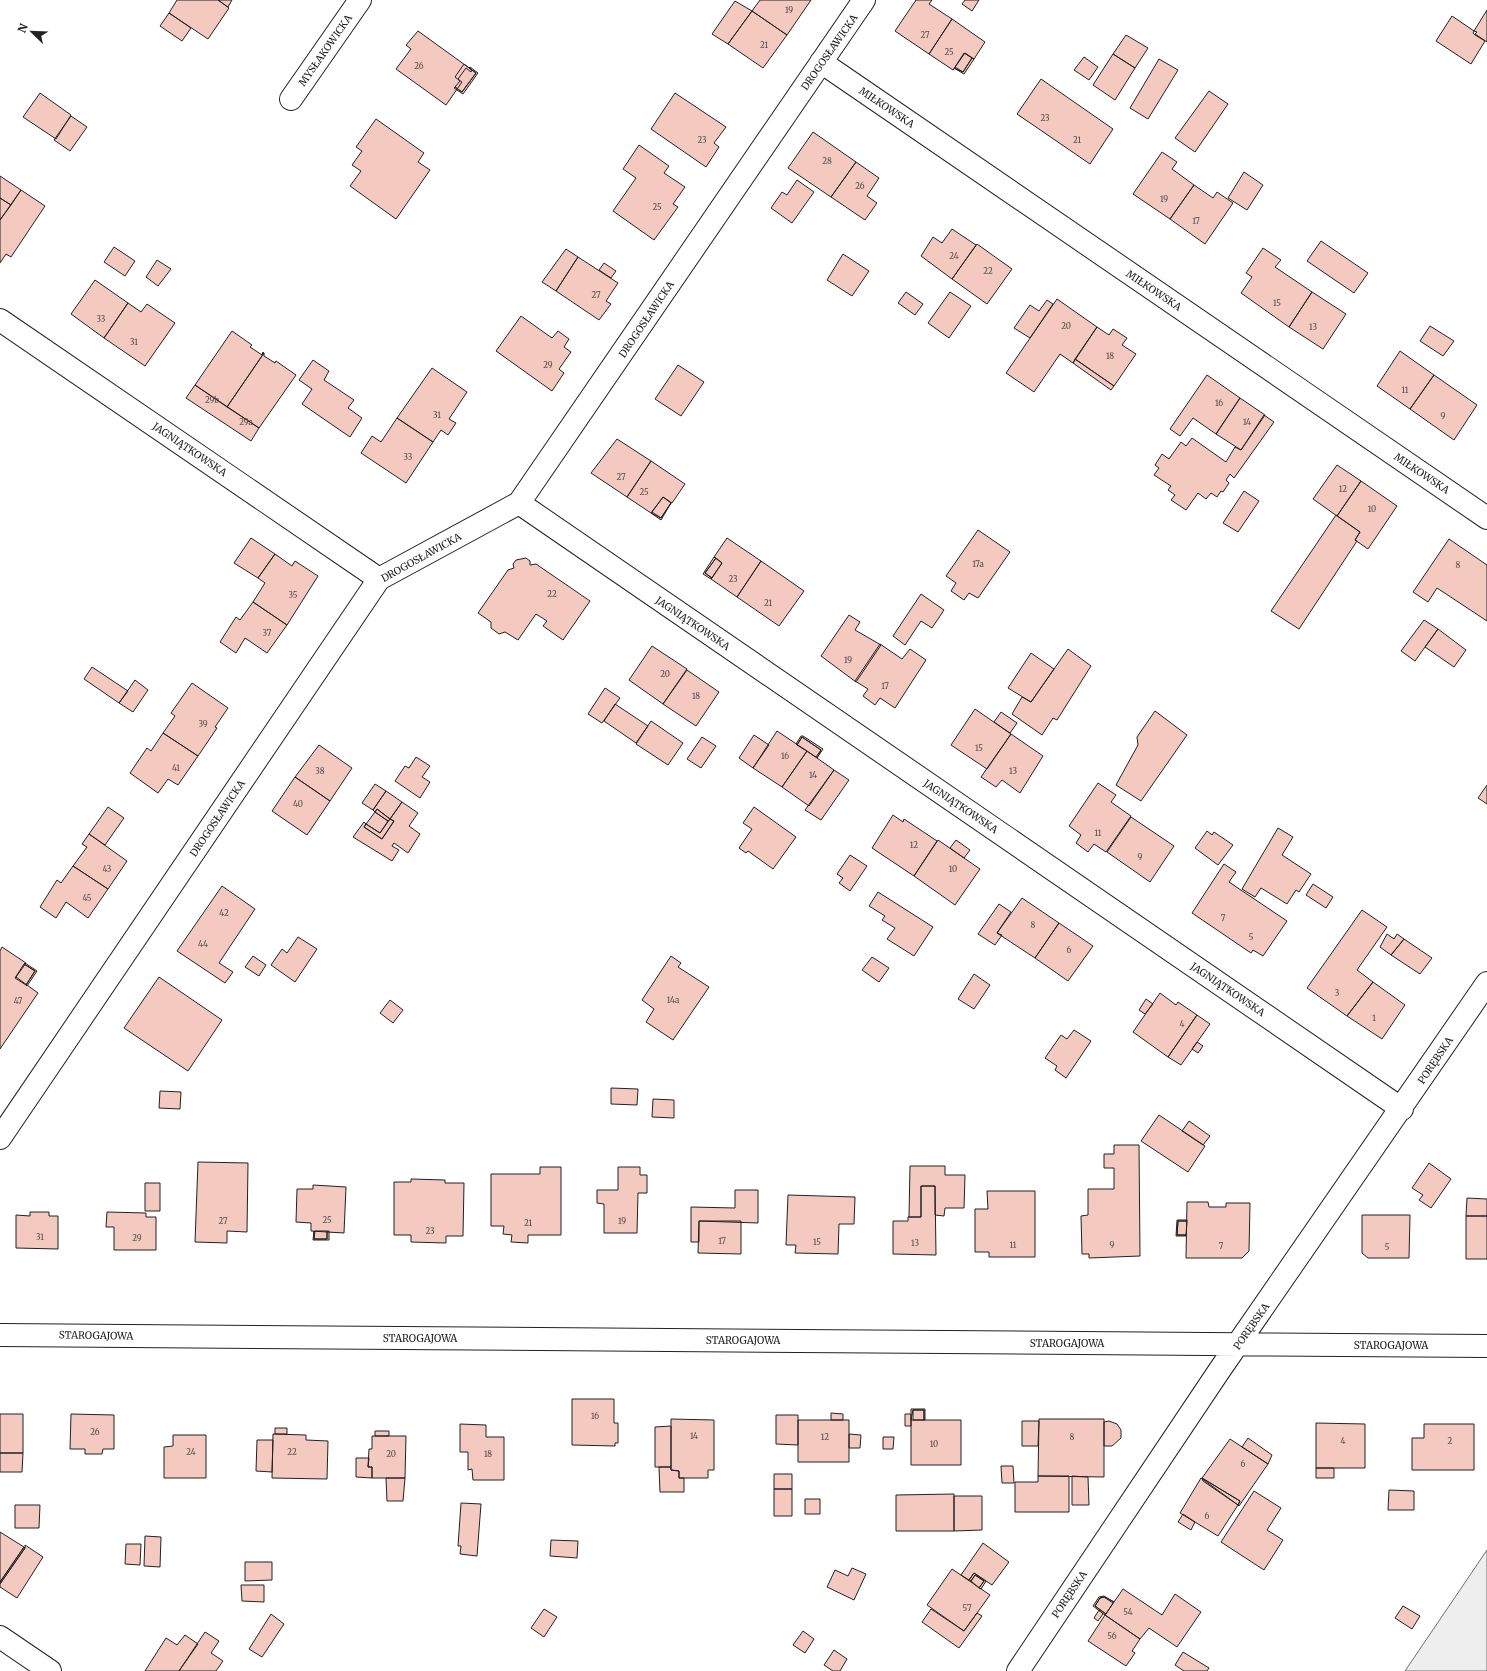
<svg xmlns="http://www.w3.org/2000/svg" width="1487" height="1671" font-family="Merriweather,serif">
<rect width="100%" height="100%" fill="#fff"/>
<path fill="#eee" stroke="#6f6f6f" d="M1487,1550V1671H1405Z"/>
<path fill="#f3c9c0" stroke="#222" d="M177,0H218L229,8L208,39L169,13Z
M218,0H232L228,7Z
M760,0H811L787,35L752,11Z
M916,0H932L929,4L952,19L929,54L895,31Z
M965,0H979L972,11L962,4Z
M735,1L752,11L728,44L712,34Z
M1487,10V42L1475,34L1477,32L1474,31Z
M752,11L787,35L763,68L728,44Z
M169,13L191,28L182,41L160,26Z
M1452,16L1474,31L1473,33L1475,35L1485,41L1471,64L1436,41Z
M952,19L985,42L974,59L965,53L953,70L929,54Z
M418,31L472,70L471,72L466,68L458,79L462,82L446,105L396,69L411,49L406,45Z
M1126,35L1148,48L1135,68L1113,54Z
M964,53L972,58L963,72L955,67Z
M1113,54L1135,68L1115,100L1093,85Z
M1084,57L1098,67L1089,80L1074,70Z
M972,58L974,59L964,74L954,68L963,72Z
M1159,59L1178,70L1148,119L1130,108Z
M464,64L476,73L462,92L455,87L460,81L455,77Z
M470,67L478,73L463,94L454,88L455,87L462,92L476,73L469,68Z
M1041,79L1113,129L1090,164L1017,114Z
M1209,91L1228,104L1195,152L1175,138Z
M40,93L71,115L56,139L23,117Z
M675,93L726,127L714,143L719,147L706,167L651,129Z
M71,116L87,127L70,151L54,140Z
M376,119L424,153L418,162L430,170L396,219L350,186L361,171L352,165L362,151L356,147Z
M813,132L856,162L831,197L788,168Z
M639,145L669,166L664,173L685,187L673,204L678,207L654,240L613,211L636,178L623,169Z
M1162,152L1177,162L1172,169L1194,185L1170,219L1133,194Z
M856,162L879,178L867,196L877,203L865,220L831,197Z
M1244,172L1263,185L1247,210L1228,198Z
M0,176L21,190L11,205L0,198Z
M797,180L814,192L792,223L771,208L782,192L787,195Z
M1194,185L1213,198L1217,192L1233,203L1205,244L1170,219Z
M21,190L45,206L11,257L6,254L0,263V220Z
M0,198L11,205L0,220Z
M952,229L976,245L952,279L921,256L933,237L942,243Z
M1321,241L1368,273L1354,293L1307,261Z
M977,244L1012,269L987,304L952,279Z
M114,247L135,261L125,276L104,262Z
M1263,248L1281,260L1275,267L1312,292L1289,327L1241,293L1252,277L1246,273Z
M566,249L578,257L556,291L542,282Z
M843,254L869,271L852,296L827,280Z
M578,257L618,283L606,301L611,304L599,320L556,291Z
M157,260L171,269L158,286L146,277Z
M604,263L616,271L611,278L599,270Z
M95,280L128,303L104,338L71,314Z
M906,292L923,304L915,315L898,303Z
M950,292L971,306L949,338L928,323Z
M1312,292L1346,314L1323,349L1289,327Z
M1057,299L1097,327L1073,363L1060,354L1034,392L1006,373Z
M1047,300L1053,304L1030,338L1014,328L1030,305L1039,311Z
M128,303L141,312L147,304L175,323L145,366L104,338Z
M521,316L552,338L558,331L569,339L564,347L571,352L559,369L564,373L552,391L496,351Z
M1430,326L1454,341L1443,356L1420,341Z
M1097,327L1109,335L1113,329L1127,338L1122,345L1136,354L1114,386L1075,359Z
M232,331L252,345L250,347L262,355L263,352L264,353L227,407L195,385Z
M1400,351L1434,375L1410,409L1377,386Z
M264,353V356L275,363L276,361L296,375L259,428L227,407Z
M1075,359L1114,386L1111,390L1073,363Z
M313,360L329,371L324,380L354,400L348,408L362,418L350,437L302,404L312,389L299,380Z
M678,365L704,382L681,416L655,399Z
M432,368L467,392L449,419L456,423L448,435L441,430L433,442L397,418Z
M1207,375L1240,398L1216,434L1193,418L1180,436L1170,429Z
M1434,375L1477,405L1454,440L1410,409Z
M195,385L259,428L251,441L186,398Z
M1240,398L1265,415L1241,450L1216,434Z
M1264,415L1274,422L1234,478L1230,474L1226,480L1229,483L1223,492L1221,491L1217,497L1211,493L1206,499L1198,493L1186,510L1171,500L1175,495L1168,490L1171,486L1154,475L1159,468L1155,465L1162,454L1169,459L1181,442L1186,446L1192,438L1226,462L1235,447L1241,450Z
M397,418L433,442L406,483L361,453L372,436L381,442Z
M617,439L651,461L627,497L591,473Z
M651,461L685,484L672,503L663,497L651,513L627,497Z
M1337,465L1361,481L1337,516L1313,499Z
M1361,481L1397,506L1368,549L1355,540L1360,532L1337,516Z
M1244,491L1259,501L1238,532L1223,523Z
M663,497L671,503L661,518L652,512Z
M671,503L661,520L651,513L661,518Z
M1336,515L1360,532L1355,540L1357,541L1355,544L1299,629L1271,611Z
M978,530L1010,552L978,598L969,593L964,600L951,591L956,583L946,576Z
M251,538L275,554L258,578L234,563Z
M727,538L761,561L737,597L711,579L722,563L714,557Z
M1449,539L1487,565V621L1437,588L1428,602L1413,592Z
M275,554L292,566L295,561L318,576L287,625L253,602L265,583L258,578Z
M714,557L716,558L705,573L712,578L711,579L703,574Z
M526,558L530,561V565L536,564L590,601L563,640L543,626L547,621L536,614L518,640L505,632L499,634L491,628V622L478,613L508,570L514,568L513,564L516,560Z
M716,558L722,563L712,578L705,573Z
M761,561L804,591L779,626L737,597Z
M921,594L944,610L932,628L921,621L905,645L893,636Z
M253,602L287,625L267,653L245,638L236,653L220,642L236,617L240,620Z
M849,615L860,622L855,630L881,645L856,682L821,656Z
M1424,620L1438,629L1415,661L1401,651Z
M1438,629L1466,650L1454,667L1425,647Z
M880,644L902,659L910,649L926,660L895,708L880,698L875,705L863,696L868,689L855,681Z
M652,646L687,669L663,704L629,680Z
M1068,649L1091,666L1057,720L1053,718L1042,735L1012,714L1022,697L1031,702Z
M1031,653L1054,669L1031,702L1008,688Z
M92,667L128,691L119,703L84,679Z
M687,670L719,692L696,726L663,704Z
M135,680L148,690L133,712L119,703Z
M192,683L228,708L215,727L217,728L198,756L163,733L175,716L171,713Z
M605,688L620,698L602,723L588,714Z
M615,704L648,726L636,743L604,721Z
M975,709L1011,734L987,769L951,745Z
M1155,711L1187,735L1141,801L1116,785L1138,745L1137,737Z
M1001,712L1017,723L1010,733L994,722Z
M651,721L683,743L668,765L636,744Z
M777,731L807,751L782,787L753,768Z
M163,733L198,756L178,785L168,779L158,793L130,773L147,748L151,751Z
M1011,734L1043,756L1020,793L1002,780L996,787L981,777Z
M754,735L769,745L753,768L739,758Z
M801,736H803L823,749L817,758L821,750L802,737L797,745L796,744Z
M702,737L716,746L701,768L687,759Z
M802,737L821,750L816,757L797,745Z
M319,745L352,768L330,801L295,777Z
M807,751L834,770L809,806L782,787Z
M416,757L430,766L422,777L430,782L420,798L395,781L405,766L409,768Z
M834,770L849,780L821,820L805,810Z
M295,777L330,801L307,835L272,811Z
M1098,783L1116,795L1111,802L1131,816L1106,852L1094,844L1088,852L1076,843L1081,835L1069,826Z
M375,784L386,791L373,810L362,803Z
M1487,785V804L1478,798Z
M386,791L402,802L390,819L377,809L375,812L373,810Z
M402,802L418,813L409,826L420,834L408,853L394,843L392,846L399,850L392,861L353,837L364,822L366,824L364,827L382,839L394,821L390,819Z
M108,807L124,818L105,845L89,834Z
M754,807L796,837L773,869L748,851L746,853L739,848L752,829L743,823Z
M377,809L390,819L388,821L375,812Z
M375,812L388,821L380,833L366,824Z
M893,815L903,822L904,819L937,841L914,876L872,848Z
M1131,817L1174,846L1150,882L1107,852Z
M390,819L394,821L382,839L364,827L366,824L380,833Z
M1278,828L1293,837L1282,855L1311,874L1299,892L1296,890L1287,904L1261,888L1255,897L1242,889Z
M1207,831L1212,835L1214,832L1233,845L1218,865L1195,848Z
M89,834L127,861L108,889L73,866L87,847L82,844Z
M938,840L980,869L955,905L914,876Z
M956,840L970,850L964,858L950,848Z
M850,855L867,866L850,891L839,883L843,878L837,874Z
M1224,864L1236,872L1229,882L1287,921L1263,956L1253,950L1251,953L1192,913Z
M73,866L108,889L88,918L66,902L56,918L40,907L57,880L61,883Z
M1313,884L1333,897L1326,908L1306,895Z
M222,886L255,909L219,963L233,972L225,983L177,951Z
M878,892L933,927L914,956L887,939L895,928L882,920L885,916L869,906Z
M1022,898L1059,923L1035,958L997,933Z
M999,904L1011,912L997,933L1002,935L995,945L978,934Z
M1362,910L1387,927L1357,970L1373,982L1347,1016L1307,988Z
M1059,923L1093,946L1068,981L1035,958Z
M1387,934L1394,939L1397,934L1404,939L1391,955L1380,947Z
M298,937L317,949L295,982L271,965L282,949L287,953Z
M1404,939L1432,958L1420,974L1391,955Z
M2,947L26,963L16,977L38,993L0,1049V951Z
M253,956L266,965L259,976L245,967Z
M671,956L681,963L678,967L709,987L673,1040L646,1022L654,1009L642,1000Z
M872,957L889,968L879,982L862,970Z
M25,963L37,971L27,986L26,985L35,971L24,964Z
M24,964L35,971L26,985L15,978Z
M974,974L990,985L974,1009L958,999Z
M159,977L222,1020L188,1071L124,1028Z
M1373,982L1405,1005L1382,1039L1347,1016Z
M1160,993L1176,1005L1178,1002L1197,1015L1168,1057L1133,1032Z
M1146,999L1153,1004L1145,1014L1139,1010Z
M390,1000L403,1010L393,1023L380,1013Z
M1197,1015L1210,1024L1181,1065L1168,1057Z
M1074,1030L1091,1041L1066,1078L1055,1070L1057,1066L1045,1058L1061,1035L1067,1039Z
M1197,1042L1203,1046L1198,1053L1192,1049Z
M611,1088L638,1089L637,1105L611,1104Z
M160,1091L181,1092L180,1109L159,1108Z
M653,1099L674,1100V1118L652,1117Z
M1159,1115L1205,1146L1188,1172L1141,1141Z
M1189,1121L1210,1136L1203,1145L1182,1131Z
M1114,1145H1139L1140,1256L1089,1258V1254H1082L1081,1216L1088,1215V1189H1114V1168H1104V1154H1114Z
M198,1162L248,1163L247,1232L227,1231V1243L195,1242Z
M1429,1163L1451,1179L1431,1208L1419,1200L1423,1195L1412,1188Z
M910,1166H945V1175H965L964,1208H945L944,1216L935,1215V1186H921V1217H909Z
M540,1167H561V1235H528V1243L511,1242L512,1235L503,1234L504,1226H491V1174H540Z
M618,1167H640V1175H647V1193H638L637,1233H604V1204L597,1203V1190H618Z
M411,1179L445,1180V1183H464L463,1236H446V1243L411,1242V1235H394V1182H411Z
M145,1183H160V1211H145Z
M313,1185L346,1187L344,1233L311,1231V1223L296,1222L297,1189H313Z
M921,1186H935L936,1255L893,1254V1221H908V1217H921Z
M735,1190H758V1223L699,1221V1242H691V1207L735,1208Z
M987,1191H1035V1257H989V1252H975V1209H988Z
M788,1195L855,1197L854,1224H839L838,1254L795,1253L796,1245H786Z
M1467,1198L1487,1199V1216H1466Z
M1187,1202H1208L1209,1207H1226V1203H1250L1249,1251L1242,1258H1186Z
M30,1212H49V1216H58V1249L16,1248V1215L30,1216Z
M107,1212L146,1213V1217H156V1250H114V1227H106Z
M1362,1215H1410L1409,1258H1368L1362,1253Z
M1466,1216H1487V1259H1466Z
M1177,1220H1187V1221H1178L1177,1235H1186V1236H1176Z
M699,1221H741V1254L698,1253Z
M1178,1221H1187L1186,1235H1177Z
M314,1231V1239H327V1231H329V1240H313Z
M315,1231H327V1239H314Z
M572,1399H614V1423H618V1443H615V1446L572,1445Z
M911,1409H925V1420H924V1410H913L911,1420Z
M913,1410H924V1420H913Z
M831,1413L843,1414V1420H831Z
M0,1414H23V1453H0Z
M71,1414L114,1415V1449H103L102,1454H85V1449H70Z
M905,1414H911V1426H905Z
M776,1415H798V1445L776,1444Z
M671,1419L714,1420V1470H708V1478H679V1471L671,1470Z
M1039,1419H1104V1477L1038,1476Z
M798,1420H849V1462H798Z
M911,1420H961V1465H911Z
M1022,1421H1039L1038,1446H1022Z
M1109,1421L1117,1424L1121,1430V1438L1112,1446H1104V1422Z
M1316,1423L1365,1424V1468H1316Z
M460,1424L486,1425V1437H504V1480H473L472,1469L468,1470V1452H460Z
M1424,1424H1474V1470H1412V1438H1424Z
M671,1426V1467H655V1427Z
M275,1428H287V1434H275Z
M375,1431H389V1436H375Z
M273,1434L306,1435V1440L328,1441L327,1479L272,1478Z
M849,1434L861,1435L860,1448H849Z
M173,1435H206V1478H164V1447L173,1446Z
M372,1436H406L405,1478H372V1467H368L369,1449H372Z
M883,1437H894L893,1449H883Z
M1248,1438L1272,1455L1268,1464L1242,1447Z
M1230,1439L1268,1464L1239,1506L1238,1505L1240,1501L1202,1478Z
M257,1440H273L272,1472L256,1471Z
M0,1453H23L22,1472H0Z
M356,1458H369L368,1467H372V1478L356,1477Z
M1001,1466H1013L1014,1483H1002Z
M659,1467H671V1470L679,1471V1478H684V1492H660Z
M1316,1468H1334V1478H1316Z
M774,1474H792V1489H774Z
M1038,1476H1069V1512H1015V1482H1038Z
M1072,1476L1088,1477L1089,1505H1072Z
M386,1478H405L403,1501H387Z
M1201,1478L1238,1505L1218,1536L1180,1513Z
M1202,1478L1240,1501L1238,1505L1203,1481Z
M774,1489H792V1516H774Z
M1389,1490L1414,1491V1510H1388Z
M1254,1491L1281,1508L1267,1530L1283,1540L1264,1570L1221,1542Z
M954,1494V1531H896V1495Z
M954,1496H982V1530L954,1531Z
M805,1499H820V1514H805Z
M461,1503L481,1504L477,1556L460,1554L461,1546H458Z
M15,1505H40L39,1528H15Z
M1183,1514L1195,1522L1191,1530L1178,1522Z
M0,1532L24,1547L0,1582Z
M145,1536L161,1537L160,1567L144,1566Z
M551,1540L578,1541L577,1558L550,1556Z
M983,1543L1009,1562L992,1585L974,1573L969,1580L961,1575Z
M126,1544H141L140,1565L125,1564Z
M25,1545L43,1557L17,1598L0,1587V1584L25,1548Z
M24,1547L25,1548L0,1584V1582Z
M245,1562H272V1580L245,1581Z
M852,1568L866,1574L854,1600L827,1587L835,1570L848,1576Z
M952,1569L990,1595L964,1631L927,1605Z
M974,1573L986,1581L981,1589L979,1588L984,1581L975,1575L971,1581L969,1580Z
M975,1575L984,1581L979,1588L971,1581Z
M241,1585H264V1602L242,1601Z
M1123,1589L1162,1615L1175,1594L1201,1612L1177,1647L1149,1628L1140,1639L1105,1615Z
M1104,1596L1114,1602L1104,1597L1100,1598L1095,1606L1106,1614L1105,1615L1093,1606L1099,1597Z
M1104,1597L1113,1603L1106,1614L1095,1606L1100,1598Z
M1403,1606L1420,1616L1412,1629L1395,1618Z
M544,1609L557,1617L544,1637L531,1628Z
M931,1609L964,1631L977,1613L982,1616L959,1648L922,1622Z
M1099,1610L1103,1614L1098,1621L1094,1618Z
M271,1614L284,1624L262,1657L249,1649Z
M1105,1615L1140,1639L1132,1651L1135,1653L1126,1666L1088,1641Z
M803,1631L814,1639L805,1653L793,1645Z
M205,1632L219,1641L211,1653L223,1661L216,1671H179Z
M185,1635L198,1644L179,1671H145L166,1638L177,1645Z
M834,1650L847,1659L840,1671H833L824,1665Z
M1183,1652L1209,1668L1207,1671H1184L1175,1665Z"/>
<g fill="none" stroke-linecap="round" stroke-linejoin="round">
<defs>
<path id="minor" d="M821,62L1487,518
M291,99L360,0
M0,320L379,579
M519,503L1402,1109
M0,1138L379,579L519,503L864,0
M0,1335L1487,1346
M0,1637L50,1671
M1018,1671L1219,1371L1487,983"/>
</defs>
<use href="#minor" stroke="#222" stroke-width="24"/>
<use href="#minor" stroke="#fff" stroke-width="22"/>
</g>
<g text-anchor="middle" stroke-width="3" stroke-linejoin="round" paint-order="stroke">
<g font-size="8" fill="#564c4a">
<text x="789" y="13">19</text>
<text x="925" y="38">27</text>
<text x="764" y="48">21</text>
<text x="949" y="55">25</text>
<text x="419" y="69">26</text>
<text x="1045" y="121">23</text>
<text x="702" y="143">23</text>
<text x="1077" y="143">21</text>
<text x="827" y="164">28</text>
<text x="860" y="189">26</text>
<text x="1164" y="202">19</text>
<text x="657" y="210">25</text>
<text x="1196" y="224">17</text>
<text x="954" y="259">24</text>
<text x="988" y="274">22</text>
<text x="596" y="298">27</text>
<text x="1277" y="306">15</text>
<text x="101" y="322">33</text>
<text x="1066" y="329">20</text>
<text x="1313" y="330">13</text>
<text x="134" y="345">31</text>
<text x="1110" y="359">18</text>
<text x="548" y="368">29</text>
<text x="1405" y="393">11</text>
<text x="212" y="403">29b</text>
<text x="1219" y="406">16</text>
<text x="437" y="418">31</text>
<text x="1443" y="419">9</text>
<text x="246" y="425">29a</text>
<text x="1247" y="425">14</text>
<text x="408" y="460">33</text>
<text x="621" y="480">27</text>
<text x="1343" y="492">12</text>
<text x="644" y="495">25</text>
<text x="1372" y="512">10</text>
<text x="978" y="567">17a</text>
<text x="1458" y="568">8</text>
<text x="733" y="582">23</text>
<text x="552" y="597">22</text>
<text x="293" y="598">35</text>
<text x="768" y="606">21</text>
<text x="267" y="636">37</text>
<text x="848" y="663">19</text>
<text x="665" y="677">20</text>
<text x="885" y="689">17</text>
<text x="696" y="699">18</text>
<text x="203" y="727">39</text>
<text x="979" y="751">15</text>
<text x="785" y="759">16</text>
<text x="176" y="771">41</text>
<text x="320" y="774">38</text>
<text x="1013" y="774">13</text>
<text x="813" y="778">14</text>
<text x="298" y="807">40</text>
<text x="1098" y="836">11</text>
<text x="914" y="848">12</text>
<text x="1140" y="860">9</text>
<text x="107" y="872">43</text>
<text x="953" y="872">10</text>
<text x="87" y="901">45</text>
<text x="224" y="916">42</text>
<text x="1223" y="921">7</text>
<text x="1033" y="928">8</text>
<text x="1251" y="940">5</text>
<text x="203" y="947">44</text>
<text x="1069" y="953">6</text>
<text x="1337" y="996">3</text>
<text x="673" y="1003">14a</text>
<text x="18" y="1004">47</text>
<text x="1374" y="1021">1</text>
<text x="1182" y="1027">4</text>
<text x="327" y="1223">25</text>
<text x="223" y="1224">27</text>
<text x="622" y="1224">19</text>
<text x="528" y="1226">21</text>
<text x="430" y="1234">23</text>
<text x="40" y="1240">31</text>
<text x="137" y="1241">29</text>
<text x="722" y="1244">17</text>
<text x="817" y="1245">15</text>
<text x="915" y="1246">13</text>
<text x="1013" y="1248">11</text>
<text x="1112" y="1248">9</text>
<text x="1221" y="1249">7</text>
<text x="1387" y="1250">5</text>
<text x="595" y="1419">16</text>
<text x="95" y="1435">26</text>
<text x="694" y="1439">14</text>
<text x="825" y="1440">12</text>
<text x="1072" y="1440">8</text>
<text x="1343" y="1444">4</text>
<text x="1450" y="1444">2</text>
<text x="934" y="1447">10</text>
<text x="191" y="1455">24</text>
<text x="292" y="1455">22</text>
<text x="391" y="1457">20</text>
<text x="488" y="1457">18</text>
<text x="1243" y="1467">6</text>
<text x="1207" y="1519">6</text>
<text x="967" y="1611">57</text>
<text x="1128" y="1615">54</text>
<text x="1112" y="1639">56</text>
</g>
<g font-size="10" fill="#222" stroke="#fff">
<text transform="translate(325 50) rotate(-55)" y="4">MYSŁAKOWICKA</text>
<text transform="translate(829 52) rotate(-55)" y="4">DROGOSŁAWICKA</text>
<text transform="translate(887 107) rotate(34)" y="4">MIŁKOWSKA</text>
<text transform="translate(1154 290) rotate(34)" y="4">MIŁKOWSKA</text>
<text transform="translate(646 319) rotate(-56)" y="4">DROGOSŁAWICKA</text>
<text transform="translate(190 449) rotate(34)" y="4">JAGNIĄTKOWSKA</text>
<text transform="translate(1422 473) rotate(34)" y="4">MIŁKOWSKA</text>
<text transform="translate(421 557) rotate(-29)" y="4">DROGOSŁAWICKA</text>
<text transform="translate(693 623) rotate(34)" y="4">JAGNIĄTKOWSKA</text>
<text transform="translate(961 806) rotate(34)" y="4">JAGNIĄTKOWSKA</text>
<text transform="translate(217 818) rotate(-56)" y="4">DROGOSŁAWICKA</text>
<text transform="translate(1228 989) rotate(34)" y="4">JAGNIĄTKOWSKA</text>
<text transform="translate(1435 1060) rotate(-56)" y="4">PORĘBSKA</text>
<text transform="translate(1251 1326) rotate(-55)" y="4">PORĘBSKA</text>
<text transform="translate(96 1335) rotate(1)" y="4">STAROGAJOWA</text>
<text x="420" y="1342">STAROGAJOWA</text>
<text x="743" y="1344">STAROGAJOWA</text>
<text x="1067" y="1347">STAROGAJOWA</text>
<text x="1391" y="1349">STAROGAJOWA</text>
<text transform="translate(1069 1594) rotate(-56)" y="4">PORĘBSKA</text>
</g>
</g>
<g transform="translate(32 32) rotate(293)" stroke="#ffffff" stroke-width="3" paint-order="stroke">
<path d="M0-3L7 15L0 10L-7 15Z" fill="#222222"/>
<text y="-6" font-size="11" font-weight="bold" text-anchor="middle" fill="#222222">N</text>
</g>
</svg>
